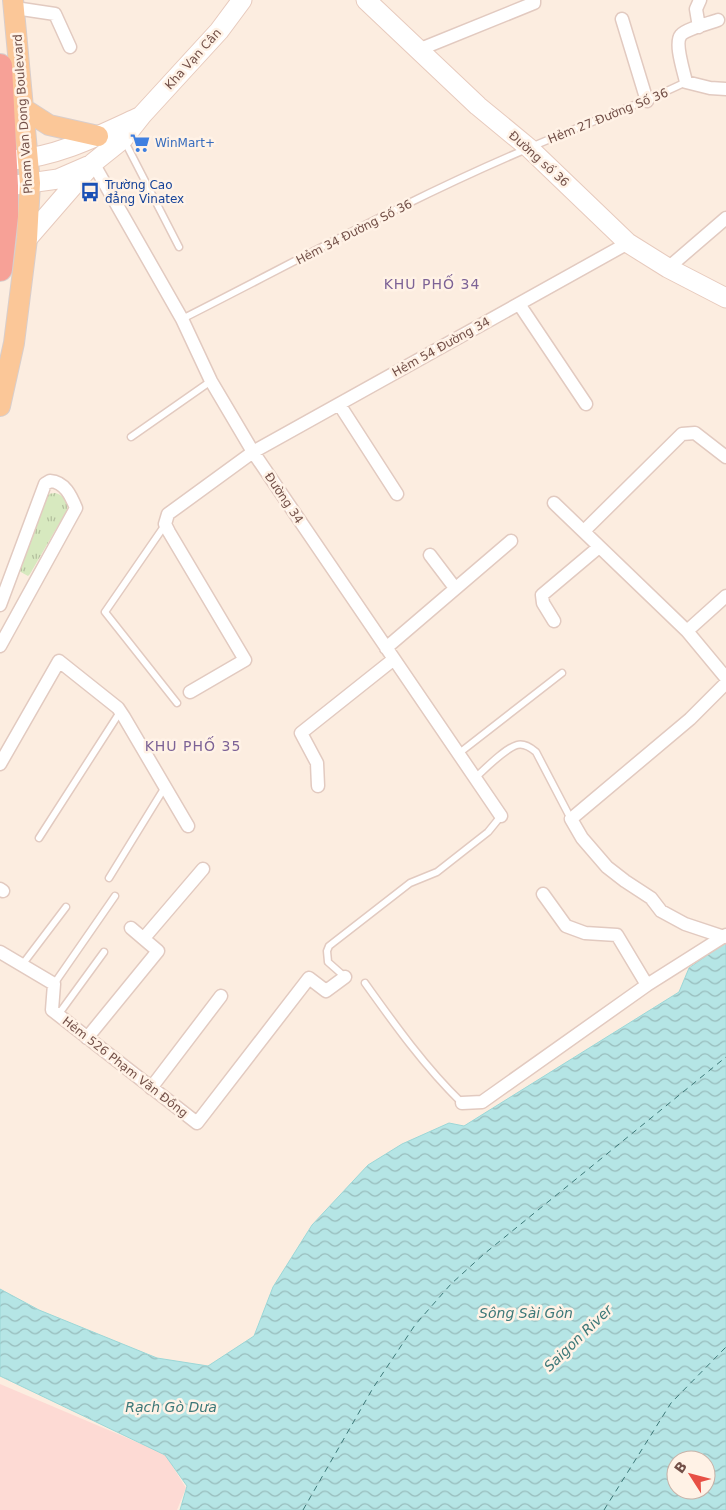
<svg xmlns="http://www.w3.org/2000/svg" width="726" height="1510" font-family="'DejaVu Sans',sans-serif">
<defs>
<pattern id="park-tufts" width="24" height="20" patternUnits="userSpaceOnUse" patternTransform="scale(1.25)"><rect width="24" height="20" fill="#d7e9bf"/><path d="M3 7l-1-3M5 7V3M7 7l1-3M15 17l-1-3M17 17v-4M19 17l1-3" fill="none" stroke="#b3bf9d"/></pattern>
<pattern id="water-waves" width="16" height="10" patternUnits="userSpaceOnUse" patternTransform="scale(1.25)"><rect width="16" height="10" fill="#b5e5e5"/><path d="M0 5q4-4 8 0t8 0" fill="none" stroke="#98bcbc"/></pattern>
</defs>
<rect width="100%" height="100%" fill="#fcede0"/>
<path fill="#fddad4" d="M0,1384L165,1454L186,1488L177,1510H0Z"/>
<path fill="url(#park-tufts)" d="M55,493C63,495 69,501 67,510L30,574L28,576L19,571L44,501L48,494Z"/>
<path fill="url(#water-waves)" stroke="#9cd7d7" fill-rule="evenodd" d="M726,942V1510H180L187,1486L165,1455L0,1376V1289L39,1310L157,1358L208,1366L254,1336L273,1287L312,1225L368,1165L402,1144L449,1123L464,1126L679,992L689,968ZM676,1460H706V1490H676Z"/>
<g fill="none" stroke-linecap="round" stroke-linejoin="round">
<path stroke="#3c7878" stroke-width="1" stroke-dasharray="6 5" stroke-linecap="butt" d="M303,1510L373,1388L415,1325L451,1284L484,1254L726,1057
M604,1510L671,1403L726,1347"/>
<defs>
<path id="lane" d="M124,140L179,247
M182,319C297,261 410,198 529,148C581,125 635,107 686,82
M131,437L211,381
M165,525L105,612L177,703
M458,754L562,673
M475,778C485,769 504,749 517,745C524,743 530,747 536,752L571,819
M39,838L120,712
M109,878L165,787
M22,965L66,907
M345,977L328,962L327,951L329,946L410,883L437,872L488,832L501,816
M365,983C395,1025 425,1067 462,1103
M54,984L115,896
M58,1015L104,952"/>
<path id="street" d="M15,8L55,14L70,47
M622,19L647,101
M718,20C710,23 686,29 681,35C674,43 684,72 686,82L710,88L726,89
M699,27L696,9L700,0
M418,50L534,3V0
M93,163L182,319L211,381L253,452L501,816
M668,268L726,218
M519,304L586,404
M339,404L397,494
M554,503L687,631L726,678
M588,527L682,434L695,433L726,457
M430,555L455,588
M0,605L45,484L50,481C65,482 71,496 76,508L0,646
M554,621L543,603L542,595L599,547
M687,631L726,596
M386,648L511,541
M190,692L245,660L169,532L165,524L168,514L253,452L628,243
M0,764L59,661L118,708L124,717L188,826
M318,786L317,763L301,733L394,659
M0,889L3,891
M543,894L566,926L585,933L617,935L647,985
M724,937L685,924L661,911L651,898L625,881L607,867L582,838L571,819L690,719L726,683
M144,938L203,869
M0,952L54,984L52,1010L197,1123L309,978L326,991L345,977
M87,1038L158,951L131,928
M151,1088L221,996
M462,1103L482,1102L647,985L726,935"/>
<path id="secondary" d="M366,0L478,106L529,148L628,243L668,268L726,298
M12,160C57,157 98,136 139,117
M0,187L58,179L88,166
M27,239L93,163L123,139L142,115L219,31L242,0"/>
<path id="primary" d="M24,109L49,125L98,136
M0,406L14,343L27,239L30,183L13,0"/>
<path id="highway" d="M0,66L6,186V216L0,269"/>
</defs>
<use href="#lane" stroke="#e2cac0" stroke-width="9"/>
<use href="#street" stroke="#e2cac0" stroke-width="15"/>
<use href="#secondary" stroke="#e7cabd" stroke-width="21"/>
<use href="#primary" stroke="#d8cecc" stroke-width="22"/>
<use href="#highway" stroke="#d8cecc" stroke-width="26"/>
<use href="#lane" stroke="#fff" stroke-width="6"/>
<use href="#street" stroke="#fff" stroke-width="12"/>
<use href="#secondary" stroke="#fff" stroke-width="19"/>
<use href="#primary" stroke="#fbc798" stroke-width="20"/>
<use href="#highway" stroke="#f7a197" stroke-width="24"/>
</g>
<defs>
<symbol id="supermarket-bare" viewBox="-9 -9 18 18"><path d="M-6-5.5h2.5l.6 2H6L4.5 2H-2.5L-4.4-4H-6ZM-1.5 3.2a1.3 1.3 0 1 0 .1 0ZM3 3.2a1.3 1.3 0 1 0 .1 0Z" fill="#3f7fe0" stroke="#fff2e6" stroke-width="2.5" paint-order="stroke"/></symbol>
<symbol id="bus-bare" viewBox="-9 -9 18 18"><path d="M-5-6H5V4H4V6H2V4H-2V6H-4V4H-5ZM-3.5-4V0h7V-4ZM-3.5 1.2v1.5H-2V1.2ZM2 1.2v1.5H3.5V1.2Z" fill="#1a4fb4" stroke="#fff2e6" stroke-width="2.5" paint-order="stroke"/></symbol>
</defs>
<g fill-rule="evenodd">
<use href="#supermarket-bare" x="126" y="129" width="28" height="28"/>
<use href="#bus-bare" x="76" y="178" width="28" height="28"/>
</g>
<g text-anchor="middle" stroke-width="5" stroke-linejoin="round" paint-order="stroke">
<g font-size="12" fill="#735048" stroke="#fff2e6">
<text transform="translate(193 59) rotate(-48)" y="4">Kha Vạn Cân</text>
<text transform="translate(23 114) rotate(-94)" y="4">Pham Van Dong Boulevard</text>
<text transform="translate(608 116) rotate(-22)" y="4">Hẻm 27 Đường Số 36</text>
<text transform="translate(539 159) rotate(42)" y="4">Đường số 36</text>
<text transform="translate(354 232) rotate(-27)" y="4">Hẻm 34 Đường Số 36</text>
<text transform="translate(441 347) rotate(-29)" y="4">Hẻm 54 Đường 34</text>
<text transform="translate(284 498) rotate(56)" y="4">Đường 34</text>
<text transform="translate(125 1067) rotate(38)" y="4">Hẻm 526 Phạm Văn Đồng</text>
</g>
<g font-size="12" fill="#366cbe" stroke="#fff2e6" text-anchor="start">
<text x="155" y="147">WinMart+</text>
</g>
<g font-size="12" fill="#164399" stroke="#fff2e6" text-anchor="start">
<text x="105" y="189">Trường Cao<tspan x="105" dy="14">đẳng Vinatex</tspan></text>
</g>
<g font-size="14" letter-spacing="1" fill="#7d6396" stroke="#fff2e6">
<text x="432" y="289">KHU PHỐ 34</text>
<text x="193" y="751">KHU PHỐ 35</text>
</g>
<g font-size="14" font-style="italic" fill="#3c7878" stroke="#fff2e6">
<text x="526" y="1318">Sông Sài Gòn</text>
<text transform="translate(578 1338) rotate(-44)" y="5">Saigon River</text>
<text x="171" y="1412">Rạch Gò Dưa</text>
</g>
</g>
<g transform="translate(691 1475) rotate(306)"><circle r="24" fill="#fff2e6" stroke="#c7b1a7"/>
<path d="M0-4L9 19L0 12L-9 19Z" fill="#e75045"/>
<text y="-8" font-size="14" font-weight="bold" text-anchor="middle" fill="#735048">B</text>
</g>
</svg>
